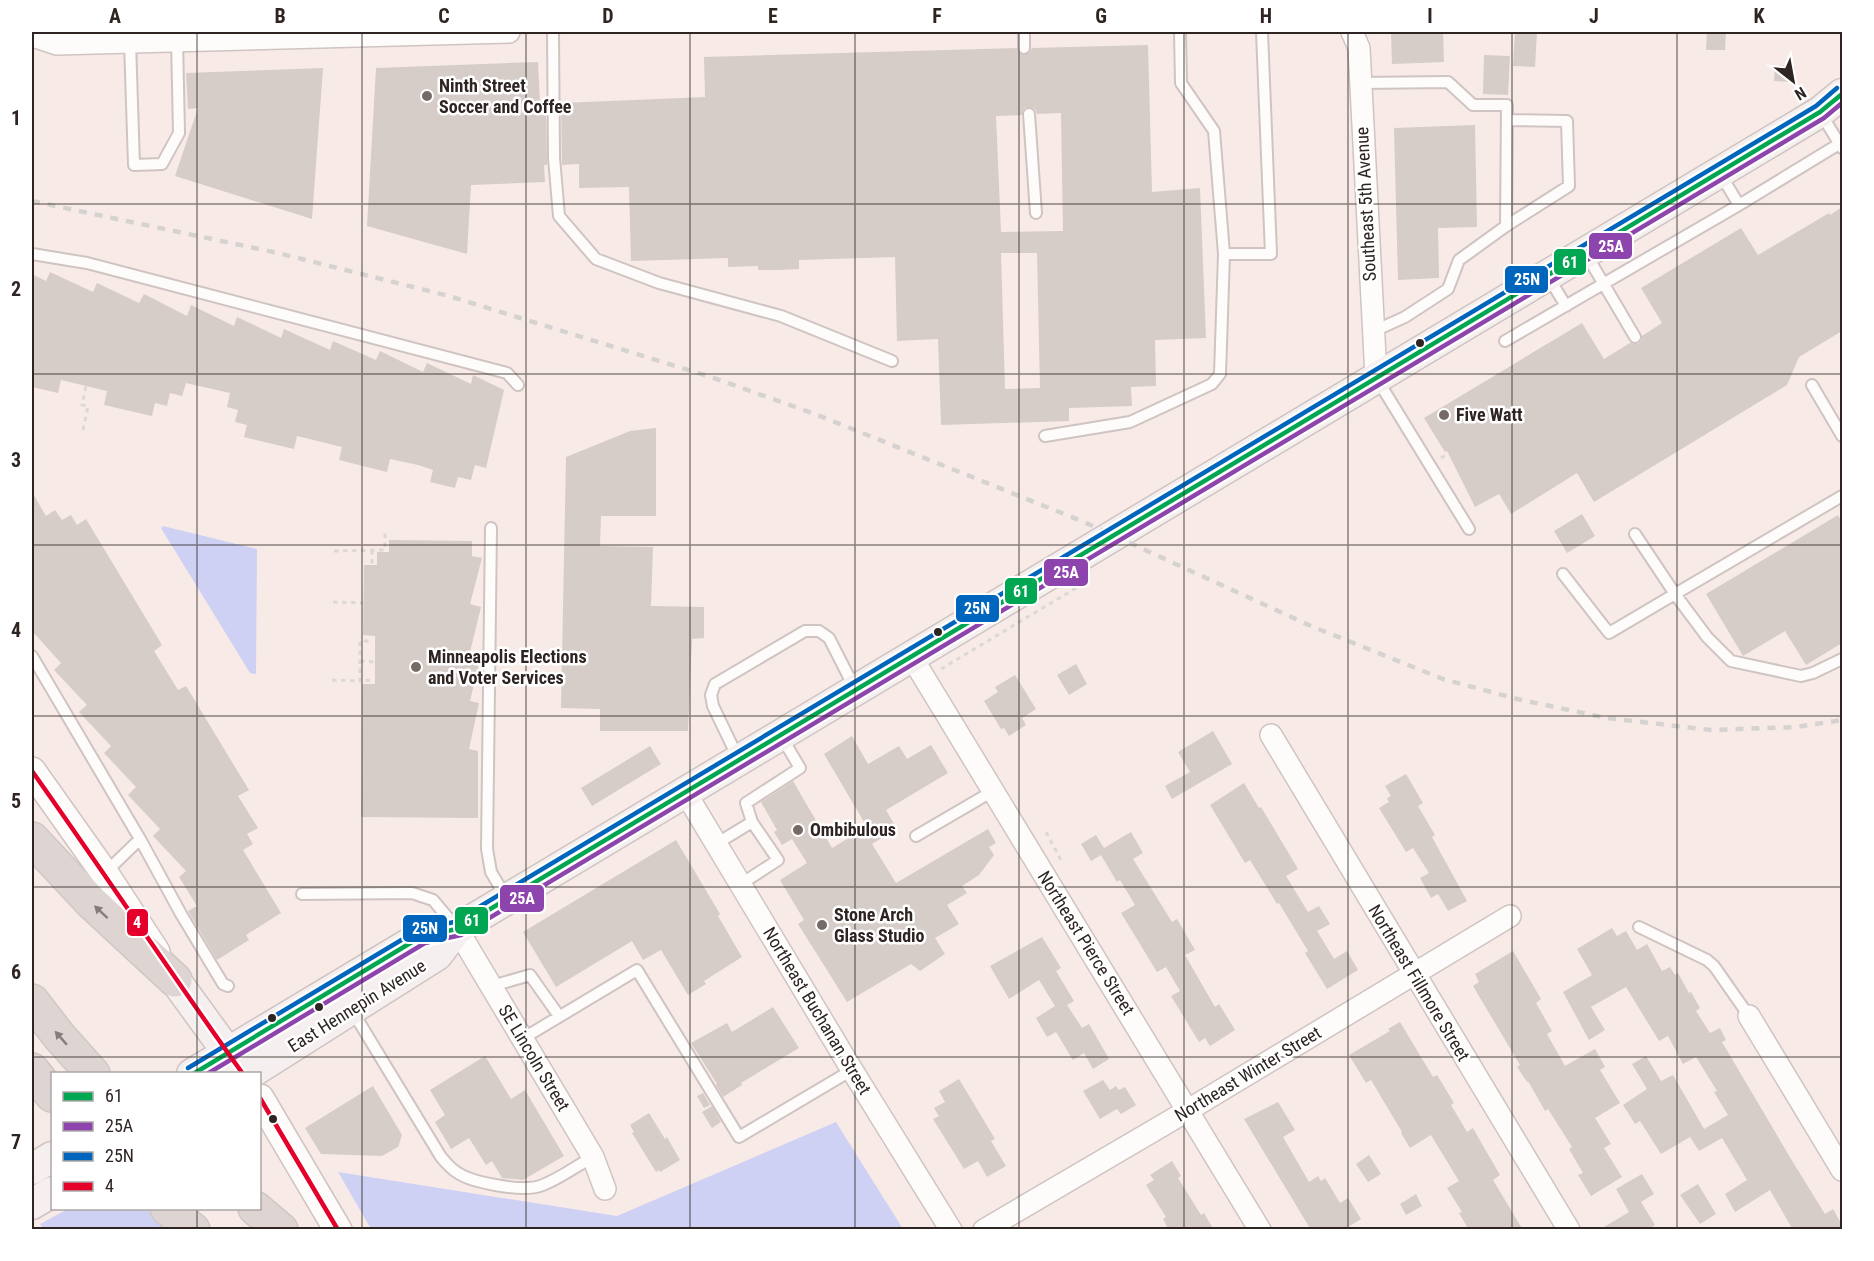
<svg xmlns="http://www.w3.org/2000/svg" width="1874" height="1261" font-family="'Roboto Condensed',sans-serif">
<rect width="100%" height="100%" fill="#f8ebe7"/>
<path fill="#ced1f4" d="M163,526L257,549L256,674L250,673L161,528Z
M836,1122L903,1229H371L338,1172L617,1216Z
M145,1208L170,1229L44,1230L40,1224L68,1209Z"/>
<path fill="#d6ccc8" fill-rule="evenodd" d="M1391,32H1443L1444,62L1392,64Z
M1515,32H1537L1535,67L1513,66Z
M1707,32H1726L1725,50H1706Z
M1148,45L1152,192L1200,188L1206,338L1155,340L1156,386L1131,387L1132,406L1069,408V421L941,425L938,339L897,341L895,257L799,260V269L779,270H758V266L728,267V258L631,261L629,187L579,188V164L562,165L561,103L705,97L704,57L1017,48L1020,54L1025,55L1030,52L1032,48ZM1029,107L1035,109L1037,114L1061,113L1063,231L1001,232L996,116L1022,115L1024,108ZM1001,253H1037L1040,388L1005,389Z
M1484,55L1510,56L1508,95L1483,94Z
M538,62L540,104L546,103L547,165H544L545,182L471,185L467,254L367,226L376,68Z
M1775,65L1795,66L1794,82L1774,81Z
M323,68L312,219L175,176L198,108L188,109L186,73Z
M1475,125L1477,227L1438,228L1439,278L1398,280L1394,128Z
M1842,207V331L1799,357L1787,385L1594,502L1577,473L1511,514L1499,494L1475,507L1447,451L1445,452L1424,418L1582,323L1604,359L1630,343L1638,344L1642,340V336L1662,323L1641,288L1741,228L1758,255L1829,213L1830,215Z
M50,272L93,292L97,283L139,303L144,294L187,316L191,305L234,326L237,317L281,338L284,329L330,350L333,341L376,360L380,351L423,372L427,363L471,384L473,375L504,390L486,468L475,465L471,480L458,477L455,488L430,482L433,470L418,465L390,459L387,472L339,460L342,447L297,436L294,449L244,437L247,425L235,422L238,410L227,407L230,393L186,383L182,396L170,393L167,406L155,403L152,416L104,405L107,391L61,380L58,393L32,387V274L46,281Z
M656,428V516H601L600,546L653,547L651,606L704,607V638L692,639L688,731H600V709L561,708L566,457L630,431Z
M32,492L46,516L55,510L62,520L71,515L77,525L86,519L162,645L154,651L178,690L186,686L249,790L238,796L258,828L247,834L253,844L243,850L281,913L246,935L249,940L217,960L188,911L197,906L179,877L186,871L153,836L160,829L128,795L136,787L104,753L111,746L79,712L87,705L54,670L61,663L32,631Z
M1582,514L1595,536L1567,553L1554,531Z
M1838,515L1842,522V643L1806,665L1785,631L1743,656L1706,594Z
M389,540L472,541V556L482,558L470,604L481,607L470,652L481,655L470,701L479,703L469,749L478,751V818L361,817L362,684H375V636L363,635L364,565H377V552H389Z
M1076,664L1087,684L1069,695L1057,675Z
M1015,675L1036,709L1022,718L1026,725L1009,736L1004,728L1001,729L984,701L998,692L995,687Z
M1213,731L1232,764L1172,799L1165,786L1190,772L1178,752Z
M852,736L868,764L899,746L907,759L931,745L948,773L886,810L897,829L872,844L896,883L988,829L996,843L989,847L994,855L979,875L962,886L967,893L947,905L959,924L935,938L945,954L920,971L911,964L847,1002L798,924L804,920L780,880L807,863L792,839L782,845L774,832L777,830L761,802L793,781L832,848L867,827L824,754Z
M650,746L661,764L592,806L581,788Z
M1406,774L1423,803L1418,806L1435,835L1432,837L1467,901L1448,911L1438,894L1431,898L1420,878L1429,873L1413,848L1406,852L1379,808L1389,802L1387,798L1391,796L1385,786Z
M1244,783L1259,808L1261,807L1298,869L1286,876L1308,912L1319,906L1330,924L1317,931L1334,959L1347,951L1358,970L1327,989L1305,953L1308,951L1279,903L1277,904L1250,860L1245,863L1210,805Z
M1131,832L1143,853L1133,859L1172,922L1177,919L1195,950L1185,955L1215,1007L1219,1004L1235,1030L1210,1046L1205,1038L1199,1042L1171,996L1180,991L1166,967L1157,972L1121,913L1135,905L1120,880L1117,882L1101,855L1091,861L1081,844L1096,835L1104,848Z
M676,840L720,914L718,916L742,957L704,981L706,984L688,995L661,950L643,960L632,941L556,987L523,932Z
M1612,928L1617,936L1626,931L1637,950L1647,944L1662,971L1670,967L1675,975L1678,973L1689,993L1691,992L1700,1008L1696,1011L1710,1033L1720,1028L1726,1040L1722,1042L1791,1159L1825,1214L1833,1209L1842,1225V1230H1793L1770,1190L1735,1212L1725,1194L1747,1180L1722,1138L1699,1151L1690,1137L1661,1154L1640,1121L1635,1124L1623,1105L1647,1089L1632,1064L1646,1056L1661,1081L1673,1075L1704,1129L1728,1115L1714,1092L1717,1091L1696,1057L1683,1064L1668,1036L1659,1041L1626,987L1591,1007L1605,1030L1589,1040L1563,992L1592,975L1577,949Z
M1042,937L1061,968L1056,971L1074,1001L1067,1005L1082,1028L1089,1024L1109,1059L1093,1069L1084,1053L1073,1060L1056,1032L1047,1037L1036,1018L1055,1006L1039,980L1009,999L990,966Z
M1513,951L1541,999L1536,1003L1552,1031L1547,1034L1565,1066L1595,1049L1605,1067L1600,1070L1620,1103L1595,1118L1611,1144L1604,1148L1622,1177L1591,1196L1578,1175L1583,1173L1569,1149L1572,1147L1548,1109L1545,1111L1528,1081L1527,1082L1517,1067L1520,1065L1473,986L1479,982L1475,974Z
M773,1007L799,1048L741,1083L742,1085L723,1097L716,1085L717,1084L691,1043L727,1023L732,1032Z
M1400,1022L1433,1077L1437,1075L1454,1103L1451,1105L1467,1132L1473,1128L1482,1144L1500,1175L1493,1180L1523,1230H1469L1459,1213L1462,1212L1447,1188L1459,1181L1431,1135L1410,1148L1401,1133L1402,1132L1371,1080L1366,1083L1349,1055L1390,1031L1388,1029Z
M485,1056L511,1099L525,1090L564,1156L523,1180L502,1178L492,1161L486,1165L469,1138L451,1149L435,1122L445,1115L430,1090Z
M959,1079L995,1139L991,1141L1006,1166L987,1177L978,1161L964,1169L933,1119L939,1116L934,1108L945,1102L939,1091Z
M1103,1080L1110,1090L1116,1086L1119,1090L1125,1087L1136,1105L1121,1114L1117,1109L1100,1119L1083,1091Z
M373,1086L402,1135L398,1147L382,1156L321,1154L305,1128Z
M703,1093L710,1105L704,1108L697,1096Z
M1278,1102L1295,1130L1283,1137L1309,1182L1318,1176L1321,1181L1325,1178L1340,1203L1348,1198L1361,1219L1343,1230H1311L1244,1119Z
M712,1106L721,1122L712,1128L702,1112Z
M649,1113L665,1139L667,1137L680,1160L660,1172L659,1170L656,1172L632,1133L634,1132L630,1125Z
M1369,1155L1381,1174L1368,1182L1356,1164Z
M1172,1161L1181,1176L1178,1178L1201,1215L1204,1213L1214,1230H1169L1163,1219L1166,1217L1146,1185L1154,1180L1150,1175Z
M1642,1174L1654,1194L1641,1202L1655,1225L1647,1230H1599L1629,1212L1616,1189Z
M1698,1184L1716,1214L1700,1224L1680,1195Z
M1416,1194L1422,1206L1406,1215L1400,1204Z"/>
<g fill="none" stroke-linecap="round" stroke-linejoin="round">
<defs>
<path id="service" d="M553,32L554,158L559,216L596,259L659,283L781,316L892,361
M1024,32V48
M1180,32L1181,83L1214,131L1224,254H1271L1262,32
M130,42L134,165L162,164L179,133L177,40
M1360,83L1448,82L1473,105H1507L1506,226L1569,186L1567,121L1507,120
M1820,112L1842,148
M1029,114L1036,213
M1721,175L1739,205L1839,144
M32,254L87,263L507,373L518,385
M1586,254L1635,337
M1549,278L1566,306
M1372,332L1405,317L1448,289L1459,260L1506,226
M1505,341L1739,205
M1377,379L1469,529
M1812,385L1842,436
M1045,436L1130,422L1212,384L1220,374L1224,254
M1842,496L1675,594L1707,637L1731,661L1801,676L1813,673L1842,659
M491,528L487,849L491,872L507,899
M1563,574L1609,633L1675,594L1635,534
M32,656L140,839L181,914L223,984L228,986
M738,758L713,706L711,695L715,684L805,631H819L829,638L855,689
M916,836L993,791
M716,844L752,822
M105,873L140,839
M741,884L778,860L752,822L746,803L800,768L781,736
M302,894L412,893L433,900L454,925
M1639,927L1707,960L1714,966L1749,1016
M492,986L530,975L559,1016
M353,1012L441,1157C446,1163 451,1169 458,1173C473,1183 523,1192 540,1186C558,1180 576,1166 593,1157
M522,1039L637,970L739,1137L852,1070"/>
<path id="minor" d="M34,32L36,37L57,44L509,32
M1352,32L1359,48L1376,377
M911,656L1260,1230
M1271,735L1569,1230
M685,792L852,1070L951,1230
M457,929L593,1157L605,1189
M1749,1016L1842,1170
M984,1230L1170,1121L1510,916"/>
<path id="tertiary" d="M32,771L105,874L156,952
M260,1098L338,1230"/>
<path id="secondary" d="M175,980L239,1068
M192,1074L422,936L457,929L1820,112L1842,94
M249,1074L437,955L457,929
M32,1169L52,1157
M32,1204L52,1192"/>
<path id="motorway" d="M32,839L91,902L175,980
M32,1001L59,1036L93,1074
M32,1070L52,1095
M167,1208L193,1230
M255,1208L281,1230"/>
</defs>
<use href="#service" stroke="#cfc4c2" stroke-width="14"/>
<use href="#minor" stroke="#cfc4c2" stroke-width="24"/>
<use href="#tertiary" stroke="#cfc4c2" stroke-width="30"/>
<use href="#secondary" stroke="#cfc4c2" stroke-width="33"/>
<use href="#motorway" stroke="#cfc8c6" stroke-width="36"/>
<path stroke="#dcd8d7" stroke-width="3" stroke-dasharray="4.5 4.5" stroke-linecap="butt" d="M83,430L88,406L82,405L86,386
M1441,458L1449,453
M372,550V565
M334,551L385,550V529
M333,602L364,603
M360,661L375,662
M941,669L1076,588
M332,680L360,681
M370,680L360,681V641H373
M1046,832L1063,864"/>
<use href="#service" stroke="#fefcfb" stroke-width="10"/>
<use href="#minor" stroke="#fefcfb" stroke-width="21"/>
<use href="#tertiary" stroke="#fefcfb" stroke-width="27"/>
<use href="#secondary" stroke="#f5f0ef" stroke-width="30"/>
<use href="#motorway" stroke="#ded4d1" stroke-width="33"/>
<path stroke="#d6d2d2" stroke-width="4.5" stroke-dasharray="8 8" stroke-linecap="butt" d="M32,201L278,253L449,296L711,377L815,414L1084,522L1311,626L1443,679L1517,699L1607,718L1711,730L1796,727L1842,720"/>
<defs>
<path id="bus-1" d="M193,1074L422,936L457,929L1820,112L1842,94"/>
<path id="bus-2" d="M207,1074L425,943L461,935L1824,118L1842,103"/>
<path id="bus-3" d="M188,1068L418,930L454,922L1816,106L1837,88"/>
<path id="bus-4" d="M32,771C103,871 171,974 243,1074
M260,1098L338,1230"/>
</defs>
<use href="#bus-1" stroke="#fff" stroke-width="9"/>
<use href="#bus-2" stroke="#fff" stroke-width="9"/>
<use href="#bus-3" stroke="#fff" stroke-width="9"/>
<use href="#bus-4" stroke="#fff" stroke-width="9"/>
<use href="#bus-1" stroke="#00a651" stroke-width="4.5"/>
<use href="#bus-2" stroke="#8e44ad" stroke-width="4.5"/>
<use href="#bus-3" stroke="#0065bd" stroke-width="4.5"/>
<use href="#bus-4" stroke="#e4002b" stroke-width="4.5"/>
</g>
<defs><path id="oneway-solid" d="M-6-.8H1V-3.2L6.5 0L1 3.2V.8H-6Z" transform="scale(1.5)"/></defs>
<g fill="#867c79">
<use href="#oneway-solid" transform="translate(101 912) rotate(-137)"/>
<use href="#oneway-solid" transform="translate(61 1038) rotate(-131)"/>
</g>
<path fill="none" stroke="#2e2421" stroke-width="1.5" stroke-opacity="0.55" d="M197,32V1074M362,32V1230M526,32V1230M690,32V1230M855,32V1230M1019,32V1230M1184,32V1230M1348,32V1230M1512,32V1230M1677,32V1230M32,204H1842M32,374H1842M32,545H1842M32,716H1842M32,887H1842M32,1057H1842M197,1208V1230"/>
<g fill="#756a66" stroke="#fff" stroke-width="2">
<circle cx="427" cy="96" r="6"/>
<circle cx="1444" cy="415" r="6"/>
<circle cx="416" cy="667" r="6"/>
<circle cx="798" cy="830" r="6"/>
<circle cx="822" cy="925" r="6"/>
</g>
<g fill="#2e2421" stroke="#fff" stroke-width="2">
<circle cx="1420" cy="343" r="5"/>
<circle cx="938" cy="632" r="5"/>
<circle cx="319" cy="1007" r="5"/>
<circle cx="272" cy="1018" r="5"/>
<circle cx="273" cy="1119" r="5"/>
</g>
<g text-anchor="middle" stroke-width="5" stroke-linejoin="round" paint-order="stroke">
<g font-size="18" font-weight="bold" fill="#2e2421" stroke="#fff" text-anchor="start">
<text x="439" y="92">Ninth Street<tspan x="439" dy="21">Soccer and Coffee</tspan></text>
<text x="1456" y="421">Five Watt</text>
<text x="428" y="663">Minneapolis Elections<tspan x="428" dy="21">and Voter Services</tspan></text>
<text x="810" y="836">Ombibulous</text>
<text x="834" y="921">Stone Arch<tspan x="834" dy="21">Glass Studio</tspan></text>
</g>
<g font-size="18" fill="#2e2421" stroke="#fff">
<text transform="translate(1366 204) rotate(-93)" y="6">Southeast 5th Avenue</text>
<text transform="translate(1086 943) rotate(58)" y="6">Northeast Pierce Street</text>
<text transform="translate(1419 983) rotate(59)" y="6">Northeast Fillmore Street</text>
<text transform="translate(357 1006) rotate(-32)" y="6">East Hennepin Avenue</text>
<text transform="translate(817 1011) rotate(59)" y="6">Northeast Buchanan Street</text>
<text transform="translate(534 1058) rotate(59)" y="6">SE Lincoln Street</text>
<text transform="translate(1248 1074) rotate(-31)" y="6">Northeast Winter Street</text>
</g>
</g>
<g stroke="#fff" stroke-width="2">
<rect x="1588" y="232" width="45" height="28" rx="6" fill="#8e44ad"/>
<rect x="1553" y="248" width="34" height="28" rx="6" fill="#00a651"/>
<rect x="1504" y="265" width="45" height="29" rx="6" fill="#0065bd"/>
<rect x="1043" y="558" width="46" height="29" rx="6" fill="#8e44ad"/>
<rect x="1004" y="577" width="34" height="28" rx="6" fill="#00a651"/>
<rect x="955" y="594" width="45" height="29" rx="6" fill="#0065bd"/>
<rect x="499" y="884" width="46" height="29" rx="6" fill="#8e44ad"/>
<rect x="454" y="906" width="35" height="29" rx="6" fill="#00a651"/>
<rect x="126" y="908" width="23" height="29" rx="6" fill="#e4002b"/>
<rect x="402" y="914" width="46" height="29" rx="6" fill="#0065bd"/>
</g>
<g font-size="16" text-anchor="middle" font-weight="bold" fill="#fff">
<text x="1611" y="252">25A</text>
<text x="1570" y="268">61</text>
<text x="1527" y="285">25N</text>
<text x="1066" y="578">25A</text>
<text x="1021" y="597">61</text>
<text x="977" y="614">25N</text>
<text x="522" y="904">25A</text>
<text x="472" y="926">61</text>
<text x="137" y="928">4</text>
<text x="425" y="934">25N</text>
</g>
<rect width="1874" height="1261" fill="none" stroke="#ffffff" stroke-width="66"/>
<rect x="51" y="1072" width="210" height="138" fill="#ffffff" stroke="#aba7a6" stroke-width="1.5"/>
<rect x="63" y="1092" width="30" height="9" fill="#00a651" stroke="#aba7a6" stroke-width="1.5"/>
<text x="105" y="1102" font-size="18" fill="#2e2421">61</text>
<rect x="63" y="1122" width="30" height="9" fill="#8e44ad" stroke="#aba7a6" stroke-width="1.5"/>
<text x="105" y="1132" font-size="18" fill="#2e2421">25A</text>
<rect x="63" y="1152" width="30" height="9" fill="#0065bd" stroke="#aba7a6" stroke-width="1.5"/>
<text x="105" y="1162" font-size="18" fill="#2e2421">25N</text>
<rect x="63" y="1182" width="30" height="9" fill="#e4002b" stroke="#aba7a6" stroke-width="1.5"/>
<text x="105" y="1192" font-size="18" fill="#2e2421">4</text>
<g transform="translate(1793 81) rotate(149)" stroke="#ffffff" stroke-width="4.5" paint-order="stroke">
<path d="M0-4.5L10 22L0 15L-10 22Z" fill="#2e2421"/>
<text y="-9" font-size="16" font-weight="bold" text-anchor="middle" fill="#2e2421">N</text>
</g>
<rect x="33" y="33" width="1808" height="1195" fill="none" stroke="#2e2421" stroke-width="2"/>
<g font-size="20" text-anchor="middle" font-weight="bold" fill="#2e2421">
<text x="115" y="23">A</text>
<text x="280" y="23">B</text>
<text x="444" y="23">C</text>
<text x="608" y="23">D</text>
<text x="773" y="23">E</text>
<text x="937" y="23">F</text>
<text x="1101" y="23">G</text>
<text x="1266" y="23">H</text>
<text x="1430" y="23">I</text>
<text x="1594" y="23">J</text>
<text x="1759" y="23">K</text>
<text x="16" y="125">1</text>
<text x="16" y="296">2</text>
<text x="16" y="467">3</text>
<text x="16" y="637">4</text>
<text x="16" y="808">5</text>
<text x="16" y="979">6</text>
<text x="16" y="1149">7</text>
</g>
</svg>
